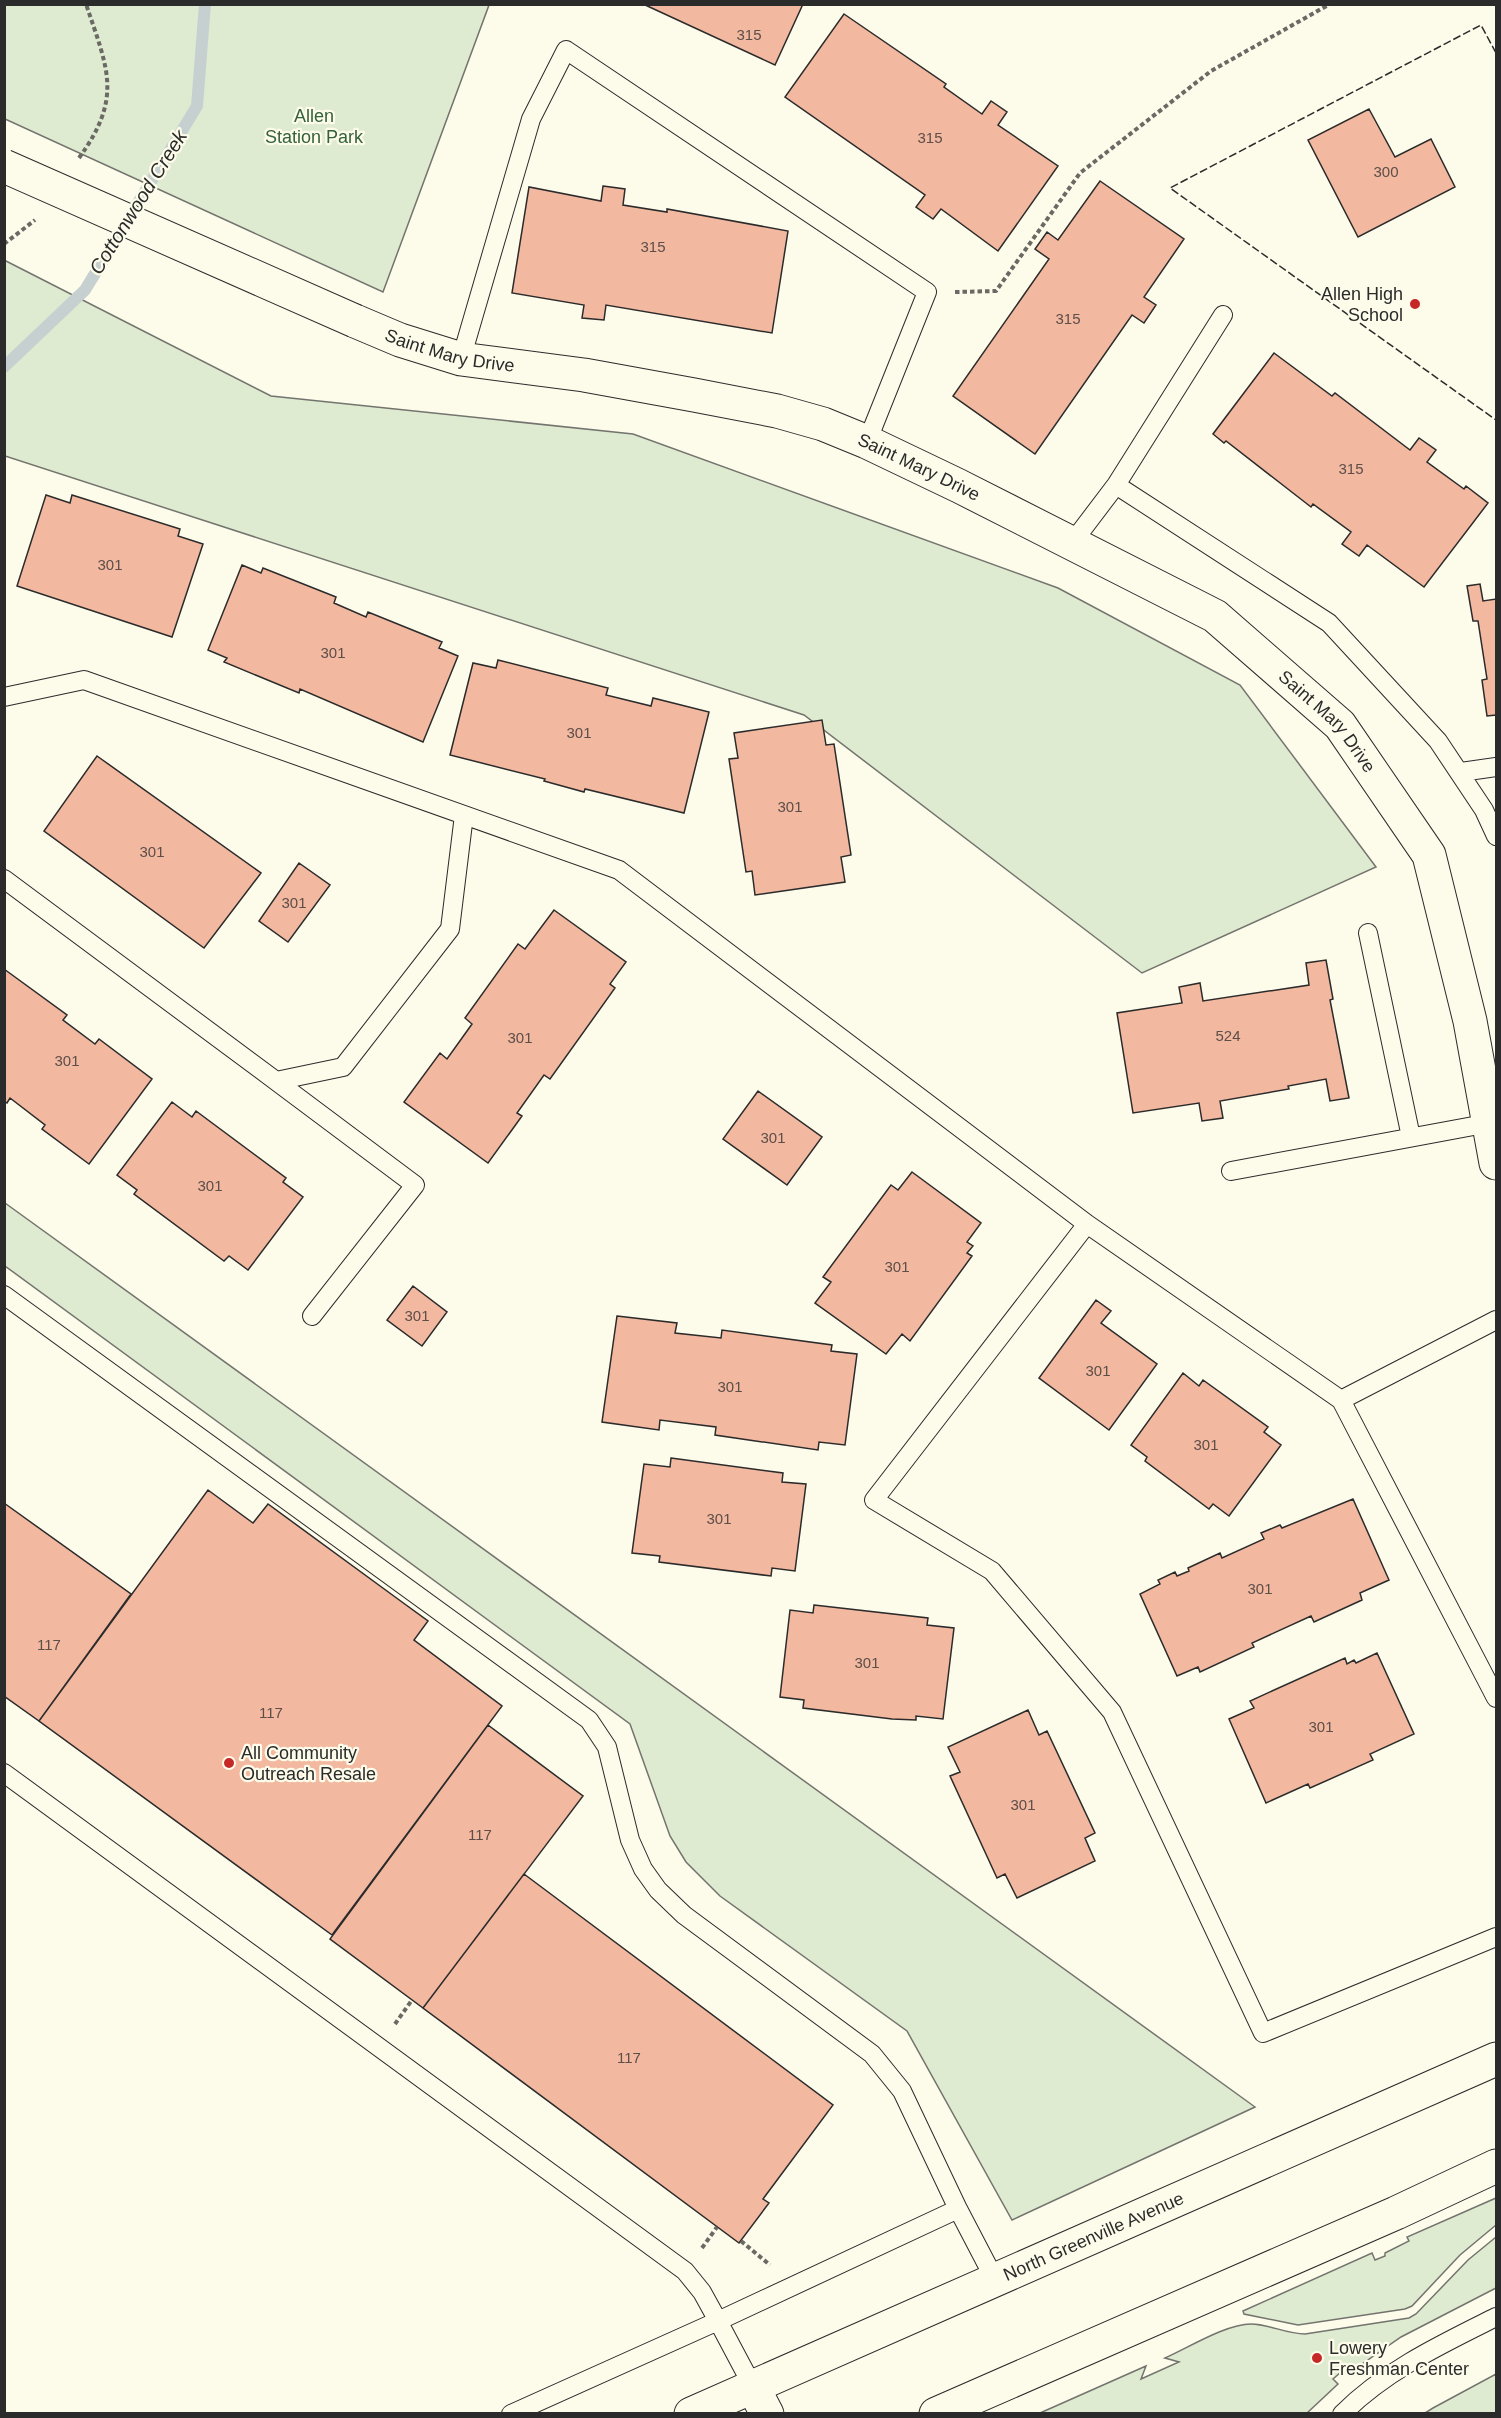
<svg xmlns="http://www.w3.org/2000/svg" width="1501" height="2418" font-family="Arial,sans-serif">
<rect width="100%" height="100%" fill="#fdfbea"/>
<path fill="#deebd1" stroke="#74746e" stroke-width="1.5" d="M5,4H489V5L383,292L5,119Z
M4,260L271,396L633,434L1058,588L1240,685L1376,867L1142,973L804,715L5,456Z
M5,1203L1255,2107L1012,2220L907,2031L720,1896L686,1862L670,1836L630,1724L5,1266Z
M1496,2198V2225L1460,2255L1412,2306L1405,2309L1298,2325L1244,2314L1243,2311L1372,2253L1375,2260L1385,2256V2253L1409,2241L1407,2237Z
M1496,2237V2288L1401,2337L1352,2371L1348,2366L1333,2379L1338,2384L1307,2413H1040L1146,2366L1141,2379L1179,2362L1165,2358C1188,2348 1226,2324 1251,2324C1269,2324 1286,2334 1305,2334L1409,2318L1416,2314L1468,2260Z
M1496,2374V2413H1425L1433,2408Z"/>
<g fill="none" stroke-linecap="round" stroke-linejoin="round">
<path stroke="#c7d0d0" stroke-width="12" d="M4,367L85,290L197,106L205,4"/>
</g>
<path fill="#f2b8a0" stroke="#2b2b2b" stroke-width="1.5" d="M643,4H803L775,65Z
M844,14L946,84L944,87L982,114L991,101L1007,112L998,125L1058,166L998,251L941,209L933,219L916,207L925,195L785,97Z
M1369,109L1395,157L1431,139L1455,187L1358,237L1308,140Z
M1100,181L1184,239L1144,297L1156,305L1144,323L1132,315L1035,454L953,396L1049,259L1035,249L1047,232L1058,240Z
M603,186L625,189L623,205L667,212V209L788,231L772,333L606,305L604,320L582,318L584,305L512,293L529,187L601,201Z
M1274,353L1332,396L1335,393L1410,450L1419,438L1436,450L1427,462L1464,489L1466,486L1488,503L1424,587L1367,545L1359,556L1342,544L1351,532L1313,504L1311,507L1226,441L1224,443L1213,434Z
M46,495L70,503L72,495L180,529L178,536L203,544L172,637L17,586Z
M242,565L261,573L263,568L336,597L334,603L366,617L368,612L442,642L439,648L458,656L423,742L300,689L299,693L224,662L227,658L208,650Z
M1480,584L1483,601L1496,599V715L1487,716L1482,680L1487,679L1478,621H1473L1467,586Z
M498,660L608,688L606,695L651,706L653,698L709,712L684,813L585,789L584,792L544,781L545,779L450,755L473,663L496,668Z
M822,720L826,745L834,744L851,855L841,857L845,882L755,895L752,871L746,872L729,759L738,758L734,733Z
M97,756L261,873L204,948L44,831Z
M299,863L330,885L288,942L259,921Z
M554,910L626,962L610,984L615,988L550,1079L544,1075L517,1113L522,1116L488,1163L404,1102L440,1053L447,1059L472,1024L465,1018L518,944L525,949Z
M1326,960L1333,999L1330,1000L1349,1098L1330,1101L1326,1079L1288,1086L1289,1089L1220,1101L1223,1118L1202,1121L1199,1103L1133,1113L1117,1013L1182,1003L1179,987L1200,983L1203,1001L1309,985L1306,963Z
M4,969L67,1015L63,1020L95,1044L99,1039L152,1079L89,1164L42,1129L45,1125L10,1098L7,1103L4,1101Z
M758,1091L822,1137L787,1185L723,1139Z
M172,1102L192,1117L196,1111L286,1178L283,1182L303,1197L248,1270L229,1256L224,1261L134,1194L137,1190L117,1175Z
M912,1172L981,1223L967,1242L973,1246L967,1253L972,1256L910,1341L902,1334L886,1354L815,1303L831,1282L823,1277L891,1185L898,1190Z
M413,1286L447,1312L422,1346L387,1320Z
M1096,1300L1111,1311L1101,1323L1157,1364L1109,1430L1039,1378Z
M617,1316L677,1323L675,1333L721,1338L722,1330L832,1345L831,1351L857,1354L845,1445L819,1442L818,1450L715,1435L716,1427L660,1420L659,1430L602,1422Z
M1183,1373L1199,1386L1203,1380L1268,1427L1264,1432L1281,1445L1229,1516L1213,1504L1209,1509L1145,1461L1147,1457L1131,1445Z
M671,1458L783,1473L782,1482L806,1484L795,1571L772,1568L771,1576L659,1562L660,1556L632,1553L644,1464L670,1467Z
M208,1490L253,1523L268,1504L402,1602L428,1621L414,1640L502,1706L332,1935L39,1721Z
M1353,1499L1389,1580L1360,1593L1362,1600L1314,1622L1311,1616L1252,1643L1254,1647L1200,1672L1198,1667L1177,1676L1140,1594L1160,1584L1158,1580L1175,1572L1177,1576L1189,1571L1188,1568L1220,1553L1222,1558L1264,1539L1261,1533L1280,1525L1282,1528Z
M4,1503L131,1594L39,1721L4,1696Z
M814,1605L928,1618L927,1625L954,1628L943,1719L916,1716V1720L892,1719L803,1708L804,1700L780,1697L790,1610L813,1613Z
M1377,1653L1414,1734L1370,1754L1373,1760L1310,1788L1308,1784L1266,1803L1229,1719L1254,1708L1250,1701L1345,1658L1347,1664L1354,1660L1356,1663Z
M1028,1710L1039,1735L1047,1731L1095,1833L1085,1838L1095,1861L1017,1898L1005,1874L997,1878L950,1776L960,1772L948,1747Z
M488,1725L583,1796L423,2008L330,1939Z
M524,1874L833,2105L763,2199L769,2203L739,2243L423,2008Z"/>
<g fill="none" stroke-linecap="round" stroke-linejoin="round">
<defs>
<path id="service" d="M461,359L531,119L566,50L927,292L867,442
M1116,485L1329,623L1438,741L1484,810L1496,836
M1072,543L1116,485L1223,315
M4,697L84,680L619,870L1087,1224L1341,1400
M1461,772L1496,767
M4,879L276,1081L343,1067L450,929L464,815
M1368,933L1411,1137
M276,1081L415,1185L312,1316
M1231,1171L1495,1122
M1087,1224L874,1500L992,1571L1112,1712L1263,2033L1496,1937
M4,1295L589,1720L607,1747L630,1840L643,1869L658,1890L684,1915L872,2054L902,2091L958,2209
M1496,1320L1341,1400L1496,1698
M4,1773L685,2271L702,2292L718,2321L958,2209L994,2278
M511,2414L718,2321L752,2385
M1342,2414C1386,2370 1442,2344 1496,2317"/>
<g id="tertiary">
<path id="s1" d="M355,321L400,340L461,359L584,375L694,395L777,411L823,424L867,442L959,486L1215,616L1340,725L1429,855L1470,1021L1496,1163"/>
<path d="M752,2385L767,2414"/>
</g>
<g id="secondary">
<path id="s2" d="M691,2414L1496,2059"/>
<path d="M936,2414L1396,2213L1496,2166"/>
</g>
</defs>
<use href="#service" stroke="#2b2b2b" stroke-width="20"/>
<use href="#tertiary" stroke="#2b2b2b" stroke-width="35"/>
<use href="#secondary" stroke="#2b2b2b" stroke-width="35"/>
<path stroke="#6a6964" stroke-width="4" stroke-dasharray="4.5 3" stroke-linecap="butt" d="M79,158C123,97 108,70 86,4
M4,244L35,220
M955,292L996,291L1080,173L1211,71L1330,4
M395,2024L412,2000
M741,2241L770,2265
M702,2248L717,2227"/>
<use href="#service" stroke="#fdfbea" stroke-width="18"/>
<use href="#tertiary" stroke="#fdfbea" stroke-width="33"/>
<use href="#secondary" stroke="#fdfbea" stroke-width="33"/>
<defs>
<path id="tertiary-bridge" d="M4,166L355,321"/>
</defs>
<use href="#tertiary-bridge" stroke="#2b2b2b" stroke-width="35" stroke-linecap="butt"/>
<use href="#tertiary-bridge" stroke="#fdfbea" stroke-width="33"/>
<path stroke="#2b2b2b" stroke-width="1.5" stroke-dasharray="8 3" stroke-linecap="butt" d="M1496,53L1481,25L1170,188L1496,420"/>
</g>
<g fill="#c62828" stroke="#fdfbea" stroke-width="2">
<circle cx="1415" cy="304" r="6"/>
<circle cx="229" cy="1763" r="6"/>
<circle cx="1317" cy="2358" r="6"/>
</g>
<g text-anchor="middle" stroke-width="4.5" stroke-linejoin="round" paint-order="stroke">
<g font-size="15" fill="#5d4e48">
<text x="749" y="40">315</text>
<text x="930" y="143">315</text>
<text x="1386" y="177">300</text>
<text x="653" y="252">315</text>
<text x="1068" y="324">315</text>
<text x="1351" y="474">315</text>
<text x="110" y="570">301</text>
<text x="333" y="658">301</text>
<text x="579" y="738">301</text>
<text x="790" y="812">301</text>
<text x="152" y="857">301</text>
<text x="294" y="908">301</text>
<text x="1228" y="1041">524</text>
<text x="520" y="1043">301</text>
<text x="67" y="1066">301</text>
<text x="773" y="1143">301</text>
<text x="210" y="1191">301</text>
<text x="897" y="1272">301</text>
<text x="417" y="1321">301</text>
<text x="1098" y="1376">301</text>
<text x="730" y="1392">301</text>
<text x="1206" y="1450">301</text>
<text x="719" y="1524">301</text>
<text x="1260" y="1594">301</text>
<text x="49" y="1650">117</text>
<text x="867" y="1668">301</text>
<text x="271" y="1718">117</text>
<text x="1321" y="1732">301</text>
<text x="1023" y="1810">301</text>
<text x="480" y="1840">117</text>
<text x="629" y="2063">117</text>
</g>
<g font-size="18" fill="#34623c" stroke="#fdfbea">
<text x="314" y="122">Allen<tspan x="314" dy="21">Station Park</tspan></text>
</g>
<g font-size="18" fill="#2b2b2b" stroke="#fdfbea" text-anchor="start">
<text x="1403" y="300" text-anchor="end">Allen High<tspan x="1403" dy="21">School</tspan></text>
<text x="241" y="1759">All Community<tspan x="241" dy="21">Outreach Resale</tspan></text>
<text x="1329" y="2354">Lowery<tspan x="1329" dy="21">Freshman Center</tspan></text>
</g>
<g font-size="18" fill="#2b2b2b" stroke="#fdfbea">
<text dy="6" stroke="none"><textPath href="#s1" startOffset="100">Saint Mary Drive</textPath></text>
<text dy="6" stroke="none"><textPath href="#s1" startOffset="586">Saint Mary Drive</textPath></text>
<text dy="6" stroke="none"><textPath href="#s1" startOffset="1072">Saint Mary Drive</textPath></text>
<text dy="6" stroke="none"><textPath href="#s2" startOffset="440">North Greenville Avenue</textPath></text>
</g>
<g font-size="20" font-style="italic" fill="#2b2b2b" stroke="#fdfbea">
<text transform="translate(138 202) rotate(-58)" y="7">Cottonwood Creek</text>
</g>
</g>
<rect width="1501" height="2418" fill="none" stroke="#2b2b2b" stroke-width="12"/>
</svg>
